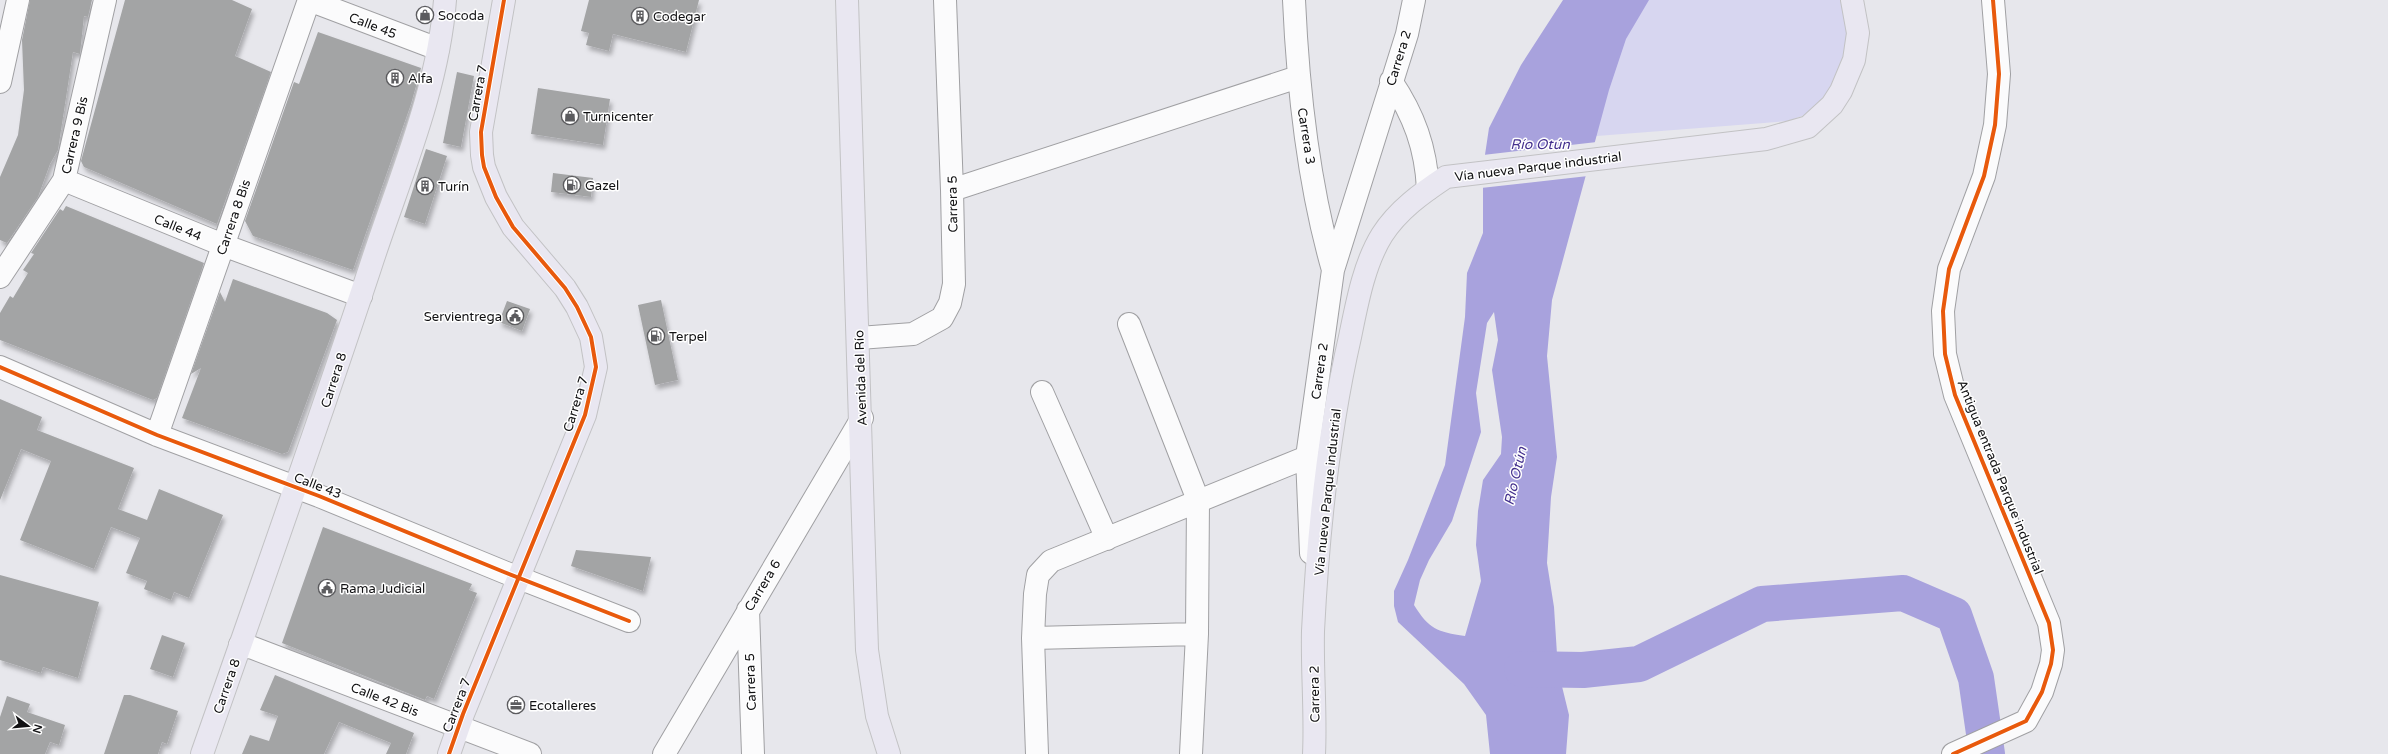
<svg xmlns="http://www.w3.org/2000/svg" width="2388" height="754" font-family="'Varela Round',sans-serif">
<defs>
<filter id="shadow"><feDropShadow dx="2.5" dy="4.5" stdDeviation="2" flood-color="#0004"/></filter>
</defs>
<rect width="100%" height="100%" fill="#e7e7ec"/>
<path fill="#d7d6f0" d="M1636,0H1852L1858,33L1832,105L1788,121L1558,139Z"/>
<path fill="#a8a2dd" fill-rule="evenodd" d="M1563,0H1649L1626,39L1609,90L1552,300L1547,356L1557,457L1551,497L1547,563L1554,607L1558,670L1569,715L1566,754H1490L1486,715L1464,684L1398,622L1394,606V591L1408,560L1445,465L1465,317L1467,273L1483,233V168L1489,128L1521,65ZM1494,312L1498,340L1492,370L1502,437L1501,454L1483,480L1478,511L1476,545L1481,581L1465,636C1437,632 1429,629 1414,605L1420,580L1429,560L1452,521L1481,432L1476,393L1487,323Z"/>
<path fill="#e7e7ec" d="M1597,142L1588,176L1481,188L1483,155Z"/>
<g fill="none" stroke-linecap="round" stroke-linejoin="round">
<path stroke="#a8a2dd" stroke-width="36" d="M1522,669L1583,670L1639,664L1762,604L1903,593L1954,615L1976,678L1987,754"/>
</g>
<path fill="#a3a4a5" filter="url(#shadow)" d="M30,0H92L88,17L84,16L80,54L73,52L58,150L50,164L38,197L7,243L0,240V177L18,135L24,90L22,40Z
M125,0H232L252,9L235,56L271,72L217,224L84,167L81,161Z
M589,0H699L686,52L613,34L609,51L586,45L589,33L581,31Z
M318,32L421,68L411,104L353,270L253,236L245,221L294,82L299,84Z
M457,72L474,76L461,147L443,143Z
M538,88L610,99L603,145L531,134Z
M426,149L447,156L425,224L404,217Z
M553,173L593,178L591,197L551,192Z
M66,206L204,263L157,398L153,400L0,340V313L10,296L13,298L28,273L23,270L34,254L31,253L60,209L63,211Z
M233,279L327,313L337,320L288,452L282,454L182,418L201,368L191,374L220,292L225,302Z
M661,300L678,380L655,385L638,305Z
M507,301L530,309L522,331L499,322Z
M0,399L42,417L37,430L134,468L118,509L147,520L159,489L223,515L189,598L174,592L171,600L144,589L147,581L126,573L140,538L111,527L94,569L20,540L51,461L21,449L0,500Z
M323,527L472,584L469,590L477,593L434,699L427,696L425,700L282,643Z
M576,550L651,557L643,591L571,566Z
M0,575L99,602L78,678L43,667L41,673L0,660Z
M162,635L185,643L173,677L150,669Z
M275,675L414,733L406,754H386L391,743L339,722L324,754H242L250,735L269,741L278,716L260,710Z
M124,695H130L178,711L167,744L162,742L158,754H104Z
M7,696L30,704L27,712L65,725L59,745L50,742L45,754H0V717Z"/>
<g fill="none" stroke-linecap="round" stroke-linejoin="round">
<defs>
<path id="minor" d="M1294,0C1298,90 1308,183 1333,270
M1391,81C1414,115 1426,148 1428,189
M0,82L18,0
M64,180L223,245L361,296
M952,190L1298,77
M0,277L64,180L105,0
M1129,324L1198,500L1197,634L1191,754
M859,338L913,334L942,318L950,303L954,284L952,190L945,0
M0,367L157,435L319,496L504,572L629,621
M1042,392L1107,539
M157,435L309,0L438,49
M1311,553L1307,457L1333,270L1407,34L1414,0
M748,610L753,754
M1033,638L1197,634
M240,645L253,648L530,754
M664,754L862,418
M1037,754L1033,638L1035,594L1038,575L1051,561L1307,457
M1953,754L2026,721L2042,692L2051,664L2053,650L2049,623L1955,395L1945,354L1943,311L1949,269L1984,176L1995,125L1999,74L1993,0"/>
<path id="major" d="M847,0L867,650L877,716L889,754
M202,754C259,592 316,431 370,268C398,181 438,92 445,0
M449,754L463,714L585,415L596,367L591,337L577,307L565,288L513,227L496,197L484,167L482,155L481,132L504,0
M1314,754C1316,713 1312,672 1313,631C1318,532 1328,433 1350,337C1357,303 1364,264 1382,235C1398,210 1422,193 1446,177L1766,139L1808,127L1832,105L1841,91L1854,60L1858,33L1852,0"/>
</defs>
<use href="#minor" stroke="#a0a0a3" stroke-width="24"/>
<use href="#major" stroke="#c2c2c4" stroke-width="24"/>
<use href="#minor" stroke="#fbfbfc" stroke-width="22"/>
<use href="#major" stroke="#e9e7f1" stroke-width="22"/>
<defs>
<path id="cycleway" d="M0,367L157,435L319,496L504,572L629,621
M449,754L463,714L585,415L596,367L591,337L577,307L565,288L513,227L496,197L484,167L482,155L481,132L504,0
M1953,754L2026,721L2042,692L2051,664L2053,650L2049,623L1955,395L1945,354L1943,311L1949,269L1984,176L1995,125L1999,74L1993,0"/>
</defs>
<use href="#cycleway" stroke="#fff" stroke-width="6"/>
<use href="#cycleway" stroke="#e8590c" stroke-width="4"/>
</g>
<defs>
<symbol id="shop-ring" viewBox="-11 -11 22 22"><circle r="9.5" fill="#fff" stroke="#5c5c5f" stroke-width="1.5"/><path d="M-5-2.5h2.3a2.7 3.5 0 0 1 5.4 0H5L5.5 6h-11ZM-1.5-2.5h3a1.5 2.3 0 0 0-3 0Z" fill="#5c5c5f"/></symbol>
<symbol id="building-ring" viewBox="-11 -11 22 22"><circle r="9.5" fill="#fff" stroke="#5c5c5f" stroke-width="1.5"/><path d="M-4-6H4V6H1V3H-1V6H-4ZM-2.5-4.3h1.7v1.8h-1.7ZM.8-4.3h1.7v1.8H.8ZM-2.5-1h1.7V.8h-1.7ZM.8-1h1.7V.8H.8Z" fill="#5c5c5f"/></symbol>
<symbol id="fuel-ring" viewBox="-11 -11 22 22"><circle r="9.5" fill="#fff" stroke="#5c5c5f" stroke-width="1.5"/><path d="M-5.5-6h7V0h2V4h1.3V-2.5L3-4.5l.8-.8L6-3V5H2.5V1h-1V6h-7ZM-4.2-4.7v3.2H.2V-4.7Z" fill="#5c5c5f"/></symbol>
<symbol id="civic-ring" viewBox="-11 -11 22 22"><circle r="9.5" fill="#fff" stroke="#5c5c5f" stroke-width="1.5"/><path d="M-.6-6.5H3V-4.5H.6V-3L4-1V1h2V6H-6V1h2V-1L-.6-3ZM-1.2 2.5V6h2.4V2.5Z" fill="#5c5c5f"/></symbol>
<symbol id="office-ring" viewBox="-11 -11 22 22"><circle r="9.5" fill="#fff" stroke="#5c5c5f" stroke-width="1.5"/><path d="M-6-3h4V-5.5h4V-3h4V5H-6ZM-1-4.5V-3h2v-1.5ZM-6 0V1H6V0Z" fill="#5c5c5f"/></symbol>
</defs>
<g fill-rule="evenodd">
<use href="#shop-ring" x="415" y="5" width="20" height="20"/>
<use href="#building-ring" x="630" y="6" width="20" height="20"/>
<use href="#building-ring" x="385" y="68" width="20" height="20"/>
<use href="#shop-ring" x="560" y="106" width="20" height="20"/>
<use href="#fuel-ring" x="562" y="175" width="20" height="20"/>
<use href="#building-ring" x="415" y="176" width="20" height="20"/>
<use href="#civic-ring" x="505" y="306" width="20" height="20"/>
<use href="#fuel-ring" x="646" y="326" width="20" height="20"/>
<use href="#civic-ring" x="317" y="578" width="20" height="20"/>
<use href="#office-ring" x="506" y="695" width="20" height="20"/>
</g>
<g text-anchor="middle" stroke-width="3" stroke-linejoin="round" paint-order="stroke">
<g font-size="13" fill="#111113" stroke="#fff" text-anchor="start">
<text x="438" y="20">Socoda</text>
<text x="653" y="21">Codegar</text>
<text x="408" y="83">Alfa</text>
<text x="583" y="121">Turnicenter</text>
<text x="585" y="190">Gazel</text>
<text x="438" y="191">Turín</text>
<text x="502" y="321" text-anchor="end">Servientrega</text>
<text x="669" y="341">Terpel</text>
<text x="340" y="593">Rama Judicial</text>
<text x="529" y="710">Ecotalleres</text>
</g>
<g font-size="13" fill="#111113" stroke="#fff">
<text transform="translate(373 25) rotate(21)" y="5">Calle 45</text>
<text transform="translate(1398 58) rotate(-73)" y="5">Carrera 2</text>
<text transform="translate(477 93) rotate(-80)" y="5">Carrera 7</text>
<text transform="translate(74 135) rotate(-77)" y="5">Carrera 9 Bis</text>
<text transform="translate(1307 136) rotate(81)" y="5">Carrera 3</text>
<text transform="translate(1538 166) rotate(-7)" y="5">Vía nueva Parque industrial</text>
<text transform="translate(952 204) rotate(-91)" y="5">Carrera 5</text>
<text transform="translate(233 217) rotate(-71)" y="5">Carrera 8 Bis</text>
<text transform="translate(178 227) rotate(22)" y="5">Calle 44</text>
<text transform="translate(1319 371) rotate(-82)" y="5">Carrera 2</text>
<text transform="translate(860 378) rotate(-92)" y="5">Avenida del Río</text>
<text transform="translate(333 380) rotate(-72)" y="5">Carrera 8</text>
<text transform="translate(575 404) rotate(-73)" y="5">Carrera 7</text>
<text transform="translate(2001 477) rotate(68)" y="5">Antigua entrada Parque industrial</text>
<text transform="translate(318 485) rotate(21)" y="5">Calle 43</text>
<text transform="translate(1327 492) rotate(-84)" y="5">Vía nueva Parque industrial</text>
<text transform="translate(762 585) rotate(-59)" y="5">Carrera 6</text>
<text transform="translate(750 682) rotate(-92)" y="5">Carrera 5</text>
<text transform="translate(226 686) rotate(-71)" y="5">Carrera 8</text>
<text transform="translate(1314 694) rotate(-91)" y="5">Carrera 2</text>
<text transform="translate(385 699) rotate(21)" y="5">Calle 42 Bis</text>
<text transform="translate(456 705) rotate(-69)" y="5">Carrera 7</text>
</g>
<g font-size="14" font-style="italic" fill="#432f8d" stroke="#fff">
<text x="1540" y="149">Río Otún</text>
<text transform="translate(1515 476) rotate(-77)" y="5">Río Otún</text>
</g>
</g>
<g transform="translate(28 726) rotate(106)" stroke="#ffffff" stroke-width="3" paint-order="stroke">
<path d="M0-3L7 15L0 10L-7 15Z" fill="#111113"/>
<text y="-6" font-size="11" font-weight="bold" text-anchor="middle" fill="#111113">N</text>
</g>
</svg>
